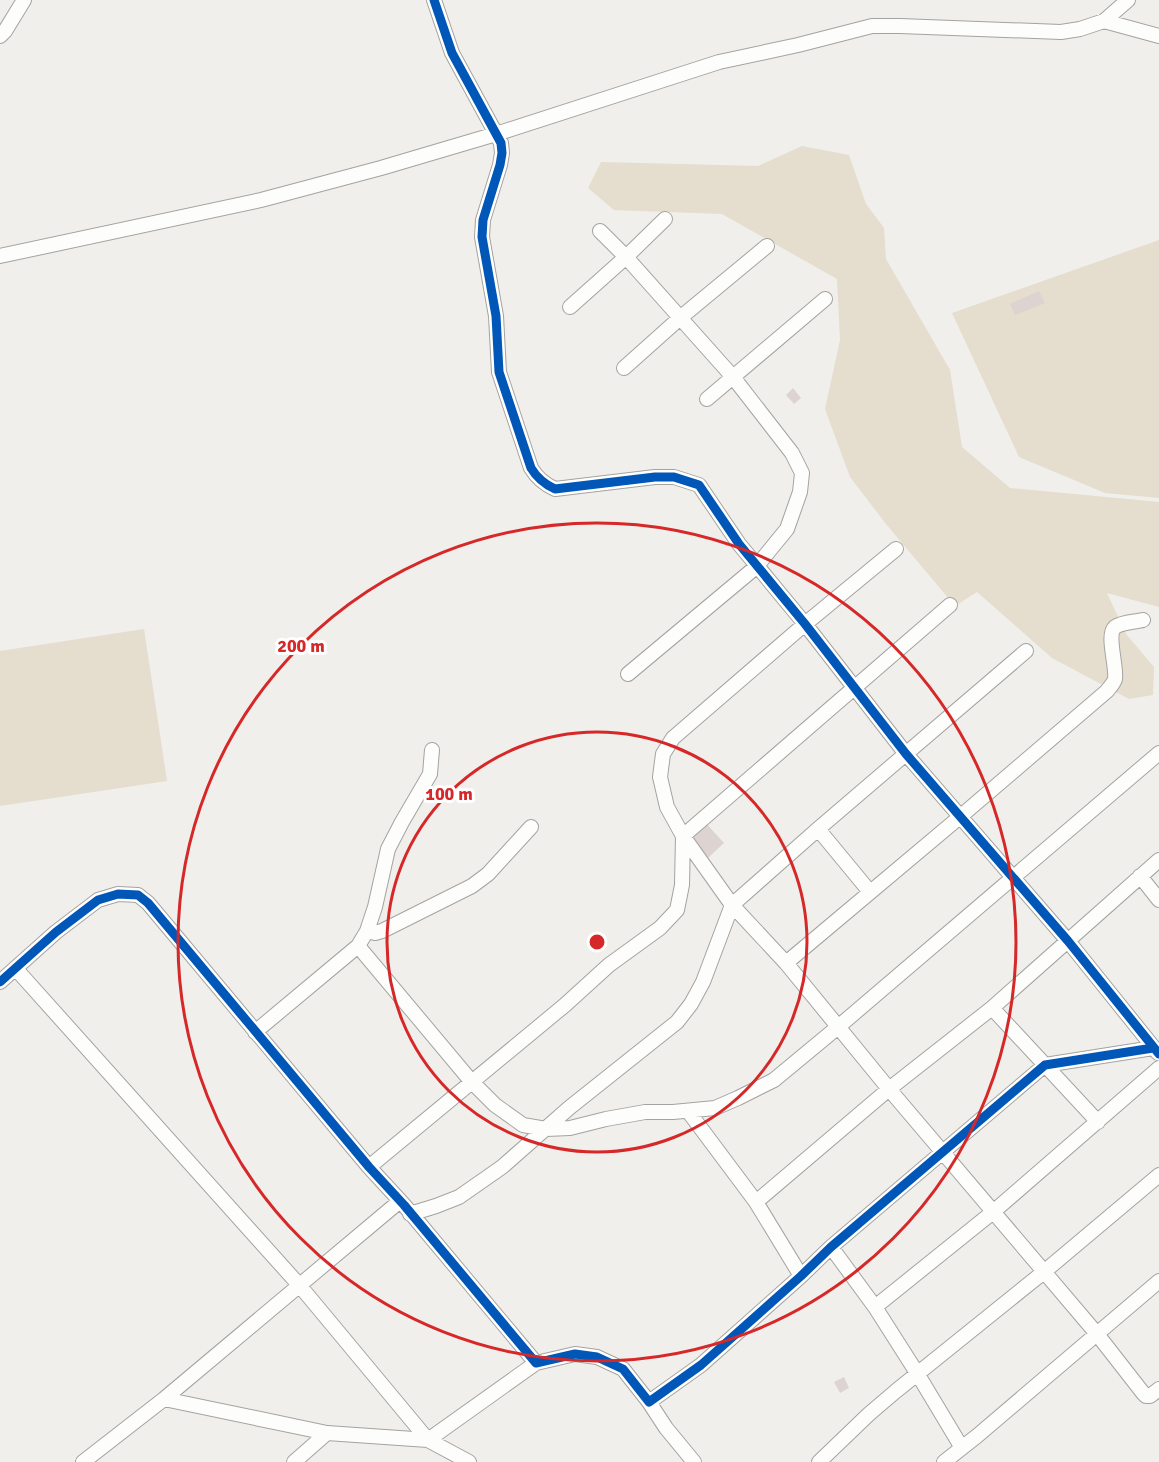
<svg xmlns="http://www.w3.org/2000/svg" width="1159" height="1462" font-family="Signika,sans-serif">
<rect width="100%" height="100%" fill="#f0efeb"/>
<path fill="#e5ddcd" d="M802,146L849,155L866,204L884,228L886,259L950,370L962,447L1010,488L1159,502V607L1107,593L1126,634L1154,667L1153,695L1129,699L1052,658L977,592L955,606L886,524L850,477L825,409L840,340L837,279L722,214L614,210L588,188L601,162L758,166Z
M1159,240V498L1105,493L1019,457L952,313Z
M144,629L167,781L0,806V651Z"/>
<path fill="#ddd4d1" d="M1039,291L1045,303L1015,315L1010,304Z
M793,388L801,398L794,404L786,395Z
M704,821L724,843L708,858L688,836Z
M844,1377L849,1388L840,1393L834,1382Z"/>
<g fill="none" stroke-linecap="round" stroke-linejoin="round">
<defs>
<path id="minor" d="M434,0L452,53L501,143L502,153L500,165L483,220L482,237L496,316L499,372L531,468C537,478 544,484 555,489L655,477H674L699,485L739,544L805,624L906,754L1068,941L1158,1053
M1104,21L1159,36
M0,36L5,31L24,0
M600,231L626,257L733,377L792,453L802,473L800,492L787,529L756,567L628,674
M0,256L261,200L381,168L496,134L719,62L798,45L872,26H900L1061,32L1080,29L1104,21L1128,0
M570,307L626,257L665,219
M624,368L680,318L767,246
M707,399L825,299
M1143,620C1135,622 1122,622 1115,627C1106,635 1117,666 1115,679C1114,683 1110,687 1107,691L961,816L786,963L889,1089L1097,1334L1143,1393L1146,1396H1150L1159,1389
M818,829L870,892
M1140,876L1159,900
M367,931L375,933L382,931L472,886L488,874L531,827
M358,946L471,1081L495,1105L523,1125L546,1129L570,1128L606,1119L645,1112H673L715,1108L738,1098L774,1080L838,1027L1159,753
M786,963L732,905L683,836L667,807L660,777L663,754L673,738L805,624L896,549
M16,969L300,1286L428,1440L536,1363
M0,982L56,932L98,900L118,894L138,895L148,903L369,1167L404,1205L536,1363L575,1354L597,1357L623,1369L649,1402L701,1365L801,1276L831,1247L1045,1065L1153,1048
M992,1008L1098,1122
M255,1032L358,946L367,931L375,907L388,849L402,822L430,774L432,750
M688,1111L756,1202L801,1276
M369,1167L565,1005L609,965L660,928L677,910L682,885L683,836L950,605
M756,1202L889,1089L992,1008L1159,860
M410,1214L436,1206L459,1197L502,1167L569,1108L677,1022L691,1004L703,982L732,905L818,829L1026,651
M831,1247L875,1307L917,1373L962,1448
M875,1307L993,1212L1159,1068
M164,1399L327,1433L428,1440L469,1462
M649,1402L666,1428L694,1462
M83,1462L164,1399L400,1201
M294,1462L327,1433
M819,1462L869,1414L896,1391L1045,1271L1159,1175
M944,1462L977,1436L1159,1281"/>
</defs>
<use href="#minor" stroke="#a4a3a0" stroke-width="16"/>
<use href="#minor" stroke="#fdfdfc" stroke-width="14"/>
<defs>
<path id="cycleway" d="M434,0L452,53L501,143L502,153L500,165L483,220L482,237L496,316L499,372L531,468C537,478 544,484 555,489L655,477H674L699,485L739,544L805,624L906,754L1068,941L1159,1054
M0,982L56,932L98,900L118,894L138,895L148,903L369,1167L404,1205L536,1363L575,1354L597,1357L623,1369L649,1402L701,1365L801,1276L831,1247L1045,1065L1153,1048"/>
</defs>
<use href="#cycleway" stroke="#fff" stroke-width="13"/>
<use href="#cycleway" stroke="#0057b8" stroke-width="9"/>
</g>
<g fill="none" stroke="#d62828" stroke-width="3">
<circle cx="597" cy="942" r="210"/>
<circle cx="597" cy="942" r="419"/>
</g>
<circle cx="597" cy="942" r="9" fill="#d62828" stroke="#fff" stroke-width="3"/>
<g font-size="18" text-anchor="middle" font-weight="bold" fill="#d62828" stroke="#fff" stroke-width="6" stroke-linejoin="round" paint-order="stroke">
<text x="301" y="652">200 m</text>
<text x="449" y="800">100 m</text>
</g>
</svg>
